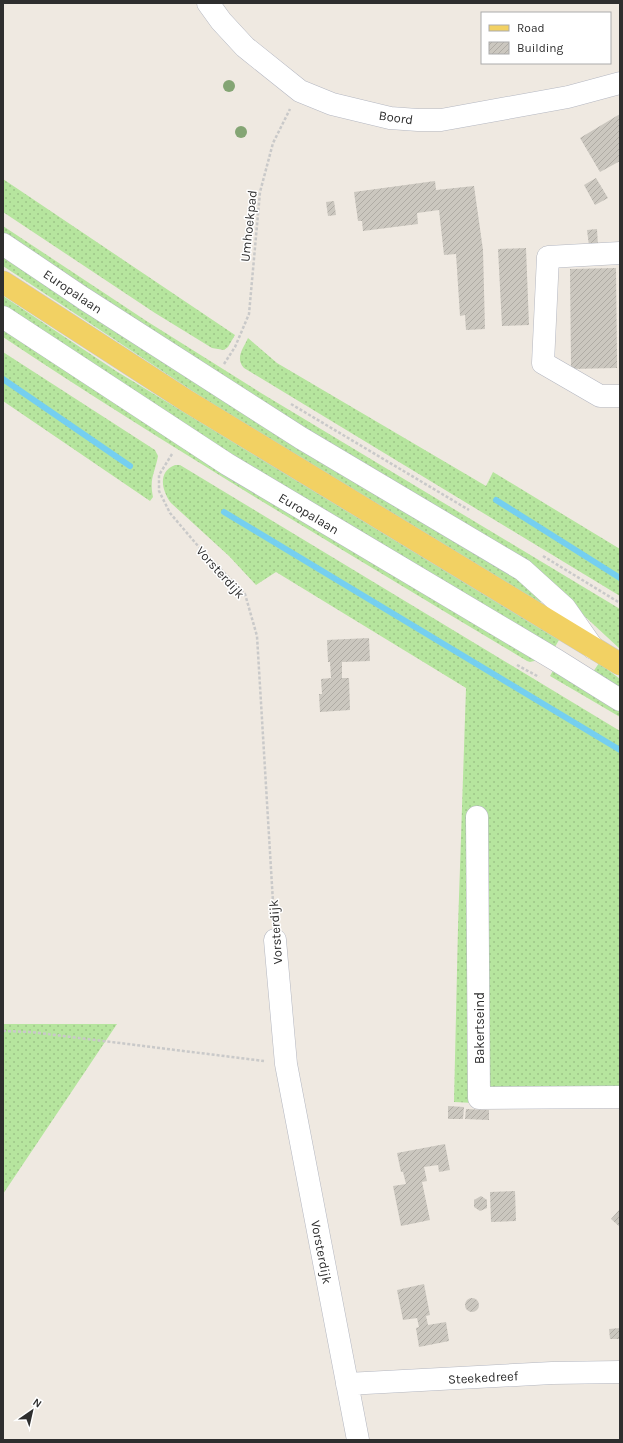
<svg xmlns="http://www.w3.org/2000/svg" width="623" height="1443" font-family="Karla,sans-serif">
<defs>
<pattern id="grass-dots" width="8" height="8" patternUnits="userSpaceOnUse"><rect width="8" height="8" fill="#b6e59e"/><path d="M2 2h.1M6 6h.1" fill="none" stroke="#9dc588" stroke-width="1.8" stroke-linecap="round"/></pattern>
<pattern id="building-hatch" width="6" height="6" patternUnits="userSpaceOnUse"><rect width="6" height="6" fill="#cbc7bf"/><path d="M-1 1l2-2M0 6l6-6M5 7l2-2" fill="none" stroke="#afaba4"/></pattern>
</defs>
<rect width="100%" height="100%" fill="#efe9e1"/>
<path fill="url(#grass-dots)" d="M3,179L235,335L228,347L224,350L212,348L155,313L3,212Z
M3,226L148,322L261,393L620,609V649L579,611L3,238Z
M3,252L490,557L544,596L540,603L241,423L3,266Z
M3,296L116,371L559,640L552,652L222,452L3,310Z
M3,324L538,660L530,662L527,661C351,555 174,451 3,337Z
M248,338L277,363L486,486L493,472L620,549V596L244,368C235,358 243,349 248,338Z
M3,352L155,450L158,456C155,473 149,478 153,497L150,501L3,401Z
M175,465H180L620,731V1101L514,1105L454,1102L458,927L466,688L276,572L256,585L229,556L171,503C162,491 157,472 175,465Z
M599,663L620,679V692L591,675Z
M555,667L620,706V717L550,676Z
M3,1024H117L3,1194Z"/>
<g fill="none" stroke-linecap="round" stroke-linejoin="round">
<path stroke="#75cff0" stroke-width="6" d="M3,379L130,466
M496,500L620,578
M224,512L620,750"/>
</g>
<path fill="url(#building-hatch)" d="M620,114V161L600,172L580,138Z
M596,178L608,198L595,205L584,185Z
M435,181L436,190L474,186L483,250L485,329L466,330L465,315L460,316L456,254L444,255L439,210L417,213L418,224L363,231L362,221H358L354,192Z
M334,201L336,215L328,216L326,202Z
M597,229L598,246H589L587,230Z
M526,248L529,325L502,326L498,249Z
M616,268L617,368L571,369L570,269Z
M369,638L370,661L342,662V678H349L350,710L320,712L319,694H322L321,679L331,678L330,662H328L327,640Z
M448,1106L464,1107L463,1119H448Z
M466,1109L489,1110V1120L465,1119Z
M445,1144L450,1170L439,1172L438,1165L424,1167L427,1181L422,1182L430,1220L401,1226L393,1186L406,1184L403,1172H401L397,1153Z
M515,1191L516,1221L491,1222L490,1192Z
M481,1196L487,1200V1208L480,1211L474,1207V1200Z
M620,1209V1227L611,1219Z
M424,1284L430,1315L426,1316L428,1325L446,1322L449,1341L419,1347L416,1328L419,1327L417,1318L403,1320L397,1290Z
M465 1305a7 7 0 1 1 14 0a7 7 0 1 1-14 0Z
M620,1328V1339H610L609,1329Z"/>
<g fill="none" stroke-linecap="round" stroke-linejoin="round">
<defs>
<path id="minor" d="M208,3L221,21L245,47L300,91L332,104L390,118L418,120H441L568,97L620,83
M3,244L83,298L301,438L523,570L565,608L593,648
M620,253L548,257L543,363L600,396H620
M3,317L227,464L556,660L620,700
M477,817L479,1098L620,1097
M275,940L286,1064L358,1440
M347,1384L552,1373L620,1372"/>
<path id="major" d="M3,282L187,401L620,664"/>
</defs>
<use href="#minor" stroke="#b4b7c1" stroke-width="23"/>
<use href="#major" stroke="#c9c9c9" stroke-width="23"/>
<path stroke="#c9c9c9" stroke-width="2.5" stroke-dasharray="3 2" stroke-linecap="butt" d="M224,364L235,347L249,314L260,192L273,143L290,109
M291,404L469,510
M172,454L159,475V491L170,513L198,546L245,594L257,636L274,919
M543,556L620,603
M517,665L539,677
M3,1031L31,1032L264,1061"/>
<use href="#minor" stroke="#fff" stroke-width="22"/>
<use href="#major" stroke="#f2d163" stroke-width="22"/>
</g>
<g fill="#84a574">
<circle cx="229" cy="86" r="6"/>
<circle cx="241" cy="132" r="6"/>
</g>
<g text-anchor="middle" stroke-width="3" stroke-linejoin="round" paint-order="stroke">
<g font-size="13" fill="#2e2e2e" stroke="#fff">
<text transform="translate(396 117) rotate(8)" y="5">Boord</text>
<text transform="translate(248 226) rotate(-84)" y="5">Umhoekpad</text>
<text transform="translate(73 291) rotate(34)" y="5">Europalaan</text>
<text transform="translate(309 513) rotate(31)" y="5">Europalaan</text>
<text transform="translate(221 572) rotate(48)" y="5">Vorsterdijk</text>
<text transform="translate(275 932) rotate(-94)" y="5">Vorsterdijk</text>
<text transform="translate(479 1028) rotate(-90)" y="5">Bakertseind</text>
<text transform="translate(322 1252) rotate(79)" y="5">Vorsterdijk</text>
<text transform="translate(483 1377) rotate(-3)" y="5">Steekedreef</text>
</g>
</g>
<rect width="623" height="1443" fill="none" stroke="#2e2e2e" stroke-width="8"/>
<rect x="481" y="12" width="130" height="52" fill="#ffffff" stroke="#ababab"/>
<rect x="489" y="25" width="20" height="6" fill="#f2d163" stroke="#ababab"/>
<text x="517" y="32" font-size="12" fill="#2e2e2e">Road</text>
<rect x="489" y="42" width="20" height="12" fill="url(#building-hatch)" stroke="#ababab"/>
<text x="517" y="52" font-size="12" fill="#2e2e2e">Building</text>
<g transform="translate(32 1411) rotate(34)" stroke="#ffffff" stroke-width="3" paint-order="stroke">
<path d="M0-3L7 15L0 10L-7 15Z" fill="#2e2e2e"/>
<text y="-6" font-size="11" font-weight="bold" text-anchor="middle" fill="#2e2e2e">N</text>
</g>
</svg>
